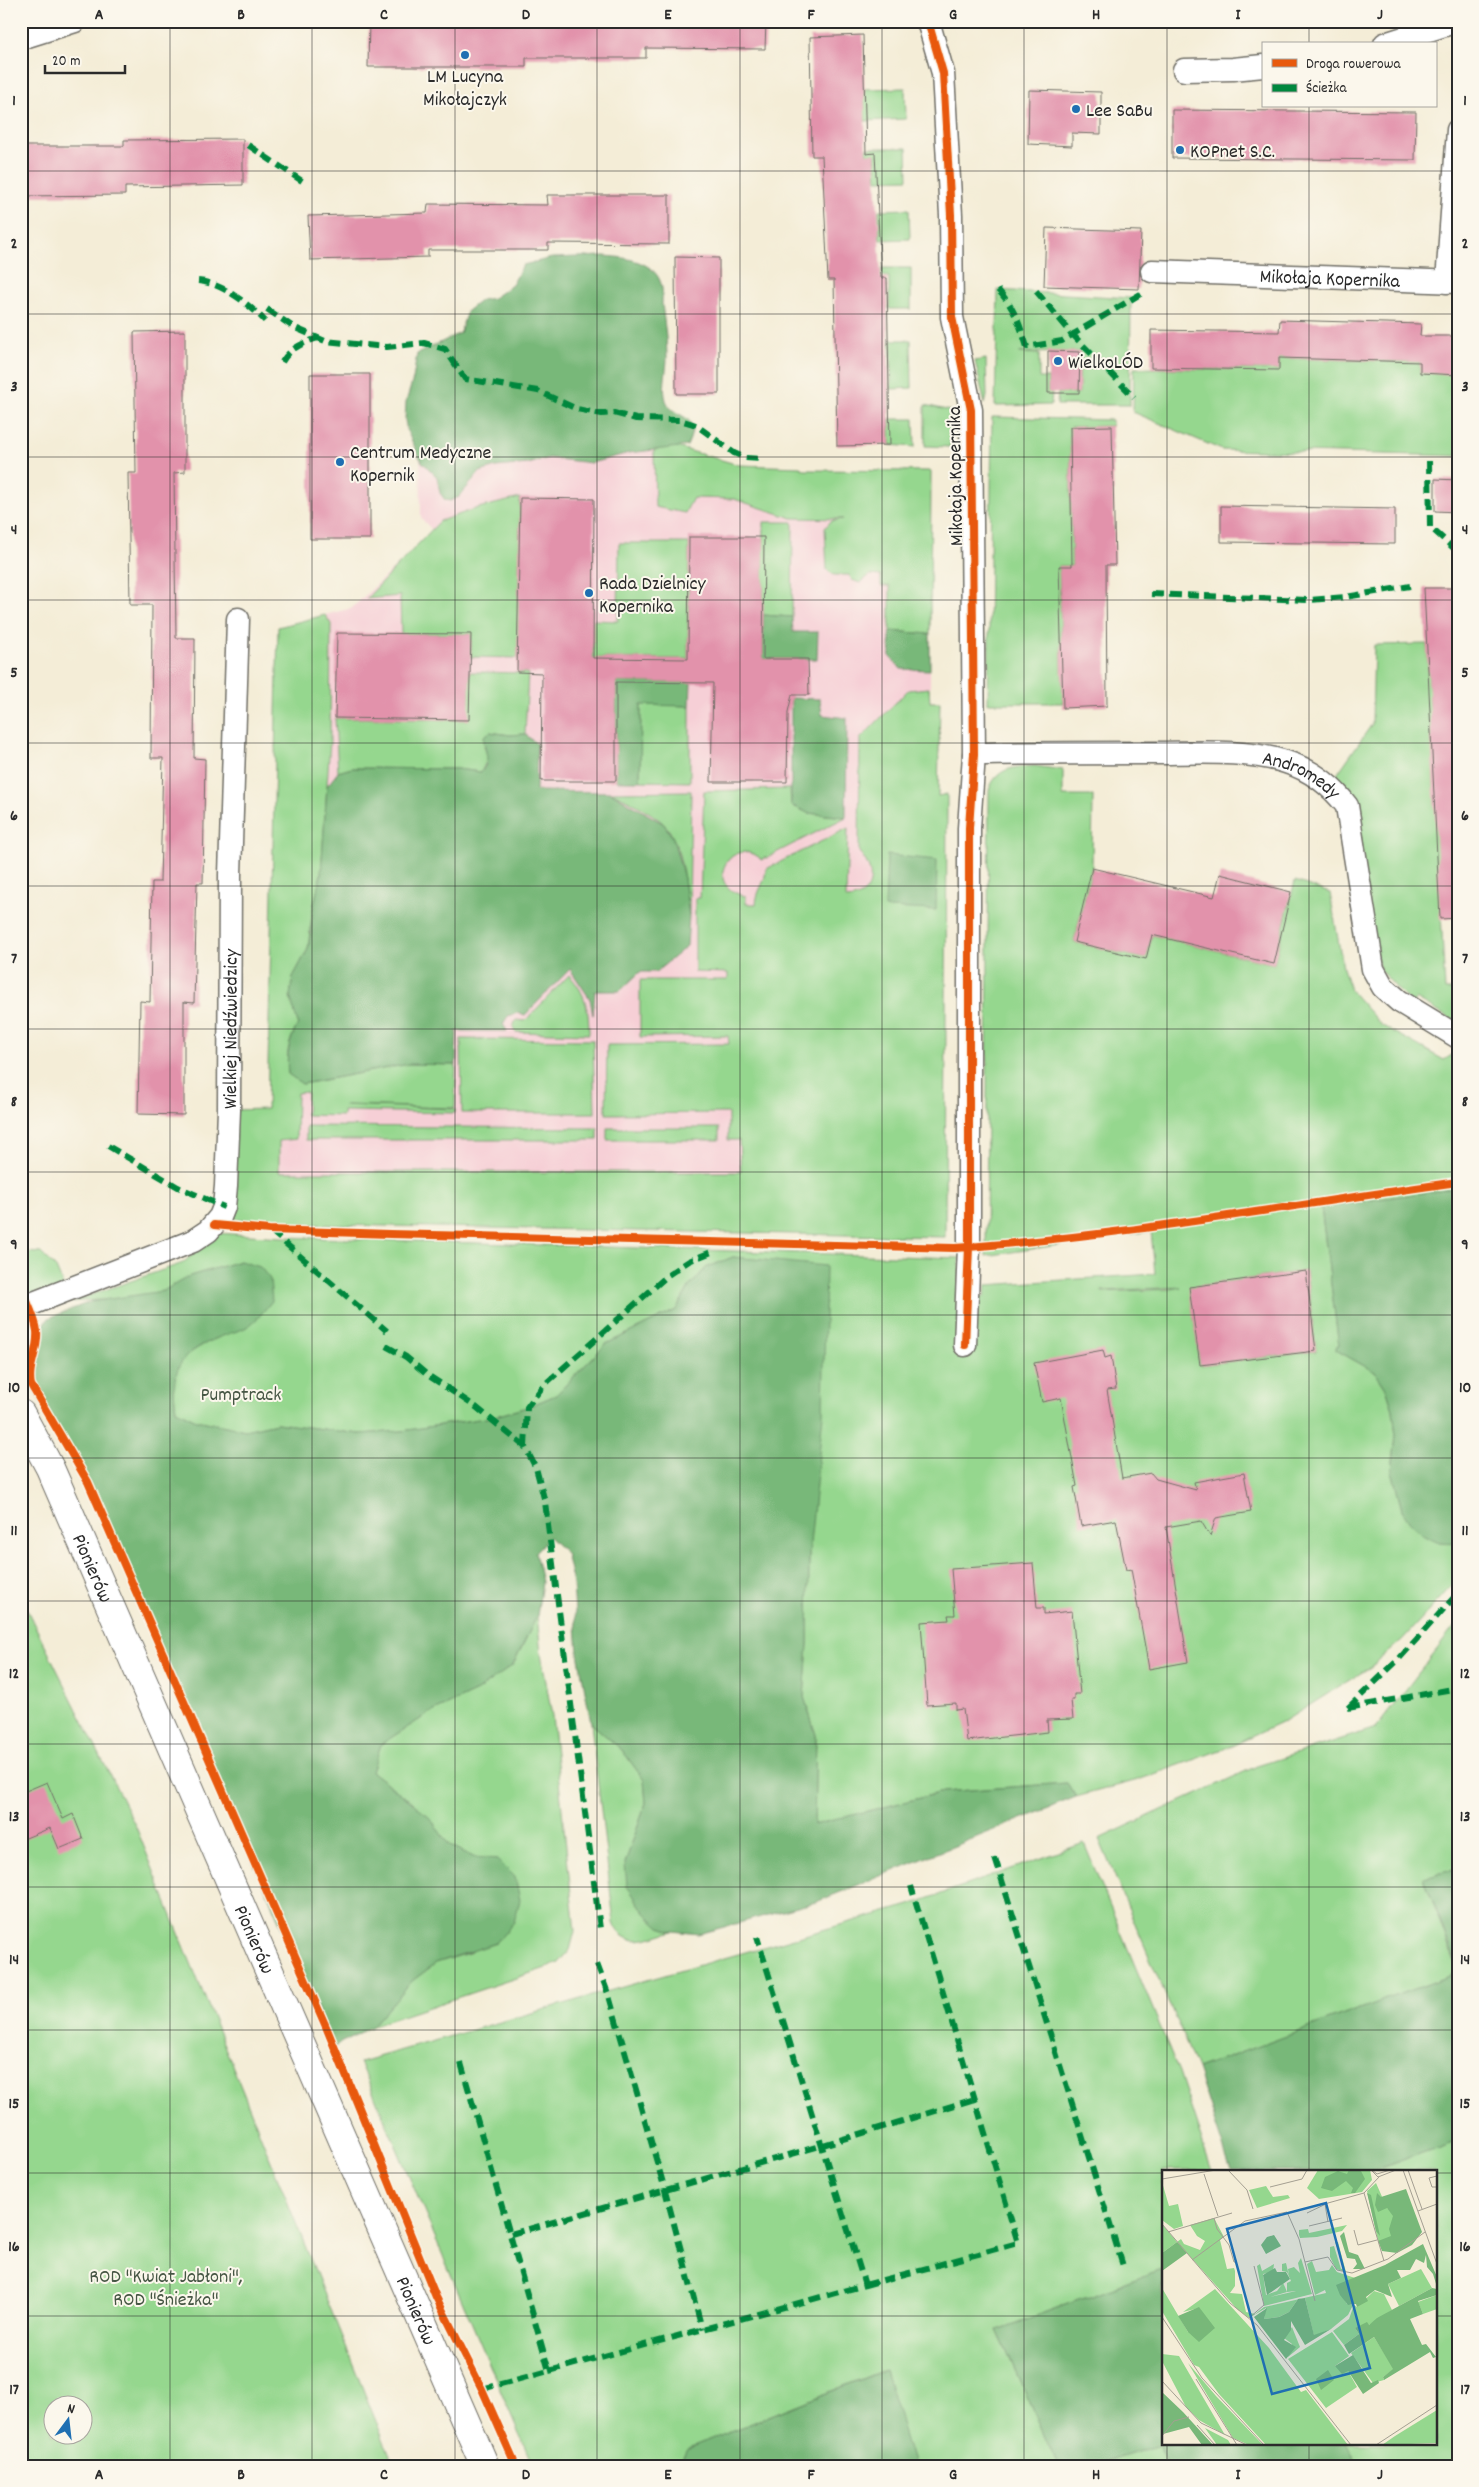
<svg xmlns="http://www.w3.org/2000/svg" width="1479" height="2487" font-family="Dekko,sans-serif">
<rect width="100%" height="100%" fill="#fbf7ec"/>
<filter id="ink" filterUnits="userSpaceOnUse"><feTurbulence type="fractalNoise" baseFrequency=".02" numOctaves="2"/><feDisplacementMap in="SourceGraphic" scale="10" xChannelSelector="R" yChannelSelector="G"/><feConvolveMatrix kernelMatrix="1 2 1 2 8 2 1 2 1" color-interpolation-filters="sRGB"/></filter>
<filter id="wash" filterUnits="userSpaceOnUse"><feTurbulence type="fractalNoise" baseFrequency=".0096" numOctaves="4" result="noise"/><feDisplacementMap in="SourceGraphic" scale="20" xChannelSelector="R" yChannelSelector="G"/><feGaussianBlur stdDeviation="1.12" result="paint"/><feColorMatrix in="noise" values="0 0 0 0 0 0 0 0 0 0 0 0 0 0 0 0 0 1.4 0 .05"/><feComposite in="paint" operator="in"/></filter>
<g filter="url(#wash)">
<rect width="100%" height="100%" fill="#f4edd7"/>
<path fill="#f6cfd6" d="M659,442L739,465L800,467L805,470L931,471L930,701L940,702L933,1109L921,1205L275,1194L278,627L352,608L433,531L421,518L420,443Z"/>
<path fill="#95d78e" stroke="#60815c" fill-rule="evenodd" d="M905,88L906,119L865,121L864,89Z
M866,148H907L908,179L877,180L875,154H866Z
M909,209L910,239L880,240L879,210Z
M882,268H911V309H889V277L882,276Z
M998,290L1131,298L1130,405H1057L1058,393H1079L1080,352L1019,353L1039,354V378H1048V392H1052L1051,405L995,406Z
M891,340H911L912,388L891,389Z
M1279,358L1420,362V373L1458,374V456L1222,450L1133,412L1134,368L1279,370Z
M986,359L987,396L985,404L975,361Z
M925,405L951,411L950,447L925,446Z
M992,417L1112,420V426L1070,427L1072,566H1059L1063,703H988Z
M890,419H914L915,447L890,445Z
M659,442L739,465L800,467L805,470L931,471L930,634L890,631V586H881V576L870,575L860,583L852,580L849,575H834L827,570L825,528L831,521L843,519L792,518L734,499L693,498L685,513L655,507L654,451Z
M520,498L518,658L471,657V634H401L400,596L366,599L440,521L478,508Z
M764,522H793L792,617L763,615Z
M619,543H689L688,659L593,658V620L618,621Z
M325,615L331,624L330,741L321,874L312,913L308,949L293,977L290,996L298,1024C288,1042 286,1054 288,1074L303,1084L409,1064L456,1065L455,1108L344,1105L455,1109V1113L343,1111V1116L306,1115L307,1092L297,1093L296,1139L279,1141V1172H741L739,1140H728V1113L606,1114L607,1045L729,1044L728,1036L640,1037V980H728V973L695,972V898H700L704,791L790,789L791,805L808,813L846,817L762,860C733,832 699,887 746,896V904H756C757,889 765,885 766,869L848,828L846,899C876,898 876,870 859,852L860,739L908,690L929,688L930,702H940L938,796L947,794L945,1237L285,1224L220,1217L229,1110L267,1109L278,627Z
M1427,644L1445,990H1458V1023L1416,999L1412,1005L1380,970L1333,780L1372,724L1374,645Z
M470,672L528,673L525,734L510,735L490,732L484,746L488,758L481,772L457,769L352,768L338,772L335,718L468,720Z
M641,704L690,706V782L640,781Z
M1035,766L1063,770V796H1093L1092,868L1074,942L1146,959L1152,935L1274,964L1295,881L1330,893L1343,968L1350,990L1381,1025L1444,1060L1458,1051V1188L1321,1207L1339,1346L1336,1350L1375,1372L1387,1390L1393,1410L1396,1436L1392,1471L1402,1510L1439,1542L1458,1543V1579L1402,1640L1372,1666L1283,1722L1234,1745L1138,1780L1076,1797L1067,1783L943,1792L814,1825L816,1735L804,1697L808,1644L809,1554L746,1259L733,1257L706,1268L689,1287L676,1310L606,1344L556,1395L527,1407L492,1417L402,1431L360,1434L277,1423L245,1430L196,1420L176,1410C175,1398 171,1383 176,1371C184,1347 228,1334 250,1325L240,1261L190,1276L163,1291L129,1298L70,1302L21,1315V1252L41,1253L56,1268L70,1302L183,1263L215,1233L284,1237L960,1258V1297L985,1296L986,1285L1155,1274L1151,1231L986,1256L989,790C997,767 1014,767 1035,766ZM1306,1271L1316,1351L1200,1365L1190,1287ZM1181,1287L1170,1289L1102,1292V1291Z
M691,791L689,915C685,890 682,840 663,823C651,812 625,798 610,792Z
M569,975C586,993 589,1010 589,1034L515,1032L513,1027L516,1020L525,1021Z
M461,1039L593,1040L595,1113H462Z
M306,1126L596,1128H598V1140H306Z
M607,1128H719V1140H607Z
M21,1598L136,1827L394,2466H21ZM52,2404H82V2434H52Z
M537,1616L541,1654L552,1716L575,1931L570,1950L559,1963L549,1967L372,2026L412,1981L436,1963L472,1952L497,1859L473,1857L448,1844L430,1819L414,1804L372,1772L381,1744L430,1713L477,1691L513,1665Z
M1458,1622V1869L1424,1877L1458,1973L1197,2069L1099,1839L1257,1766L1376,1728Z
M591,1723L622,1750L644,1780L646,1803L625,1863L660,1927L673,1931C651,1937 624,1951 614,1923Z
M1084,1843L1179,2072L1212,2171H1163V2269L997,2330L1058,2466H914L884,2370L686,2449L679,2466H533L360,2062L910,1905Z
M1458,2140V2466H1364L1355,2460L1345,2443H1435V2171H1372Z
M1159,2445L1165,2466H1094Z"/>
<path fill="#78b879" stroke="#527252" d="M603,256C625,257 658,261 662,288C663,293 662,298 662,304C664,321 667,339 667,357C667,370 663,383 665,396C669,423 705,408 687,446L629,453L591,463L549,458L528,464L496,467L480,472L459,497L450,501L445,500L440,493L437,477L422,462L407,431L405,420L406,402L413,379L417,354L460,333L467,311L481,300L493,298L512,285L523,265L552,258Z
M763,615L792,617L793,632H818L817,659H763Z
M890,631L930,634V670L901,669L890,657Z
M616,682H691L690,706L641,705L640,781H616Z
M791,698L820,699L822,715L847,718L846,817L808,813L791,805Z
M490,732L510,735L525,734L537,744L536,791L610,792L664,824L673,838L684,878L689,916L687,946L656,972H640L620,991H595L593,1015L590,999L570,969L525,1015L518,1013L508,1016L503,1024L507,1031H457L456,1065L409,1064L302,1084L288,1074C286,1054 289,1042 298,1024L290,996L293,977L308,949L311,932L312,913L321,874L327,786L338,772L352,768L457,769L481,772C493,759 483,751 484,736Z
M887,855L937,860L936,910L885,908Z
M1458,1188V1543L1439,1542L1424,1535L1412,1525L1402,1510L1392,1471L1396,1436L1393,1410L1387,1390L1375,1372L1336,1350V1347L1339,1346L1321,1207Z
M733,1257L826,1266L823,1414L809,1554L808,1644L804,1697L816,1735L814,1825L943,1792L1067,1783L1076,1797L816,1902L698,1934L673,1931L660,1927L645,1913L627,1886L625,1863L646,1803L644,1780L622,1750L591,1723L578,1653L573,1584L566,1553L549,1537L535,1552L542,1582L537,1616L513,1665L477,1691L430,1713L381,1744L372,1772L414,1804L431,1819L448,1844L473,1857L497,1859L515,1877L520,1900L514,1922L496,1943L436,1963L412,1981L372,2026L334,2047L91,1491L31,1385L30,1367L35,1351L37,1333L49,1318L90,1302L163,1291L190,1276L240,1261L260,1267L270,1279L272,1301C265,1309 259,1318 251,1324C244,1330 233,1332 225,1335C184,1351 169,1363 176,1410L196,1420L245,1430L277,1423L360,1434L402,1431L492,1417L527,1407L556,1395L606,1344L676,1310L689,1287L706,1268Z
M1458,1869V1969L1424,1877Z
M1458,1973V2140L1372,2171H1231L1197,2069Z
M1163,2269V2443H1345L1355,2460L1364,2466H1165L1159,2445L1094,2466H1058L997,2330Z
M885,2370L914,2466H679L686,2449Z"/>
<g id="blocks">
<path fill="#e292ab" d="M369,21H766L765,49L646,48V58H526V67H368Z
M863,35L866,154L875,153L881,278H887L890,445L837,446L834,280H828L822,156H812L810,37Z
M1029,90L1101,92V134L1072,133V146L1028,144Z
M1172,110L1416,112L1415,160L1172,158Z
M243,139V185L125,187V195L21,196V146H124V140Z
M547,195H669V244L548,243V250H428V257L310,260L308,216L427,213L428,204L548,205Z
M1046,228L1141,231L1139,289L1044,286Z
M675,257L719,258V394H676Z
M1280,320L1421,324L1420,336H1458V375L1420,373V362L1279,358V370L1151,368V330L1279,332Z
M185,331V472L174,473L176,638H195L194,758L205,759L203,883H197L194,1003L184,1002V1115L138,1114L140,1001L150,1002L152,882H160L163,758H151L152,605H130L128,473H136L134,332Z
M1048,351L1080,352L1079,393H1048Z
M310,374H370V539H310Z
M1112,426L1115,565H1106L1107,706L1063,708L1059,566H1072L1070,427Z
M1435,479L1458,480V512L1435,511Z
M520,498L594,499L593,658L688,659L689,537H764L763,659H808L809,695H792L788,712L787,782H711L713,683L616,682V781H541L542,673L517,672Z
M1221,506L1395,509V544L1221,542Z
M1424,588H1458V918L1440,919Z
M337,633L471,634L469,720L335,718Z
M1092,868L1214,897L1220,874L1291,892L1274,964L1152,935L1146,959L1074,942Z
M1306,1271L1316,1351L1200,1365L1189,1287Z
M1103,1350L1105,1358L1111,1356L1116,1389L1107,1390L1122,1478L1151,1473L1156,1479L1196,1490L1194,1482L1244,1473L1251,1512L1216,1518L1210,1536L1201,1521L1166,1527L1188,1662L1149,1669L1131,1569L1126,1570L1116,1520L1081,1526L1074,1487L1077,1486L1061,1398L1042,1402L1034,1363Z
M1033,1563L1037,1608H1044V1614L1072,1611L1080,1694H1074V1700H1071L1073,1719L1047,1720L1048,1732L967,1741L963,1709L956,1710V1703L927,1705L921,1622L949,1620L948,1615H955L951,1569Z
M47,1782L63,1819L73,1814L83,1839L59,1849L50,1828L21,1840V1793Z"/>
</g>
</g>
<g filter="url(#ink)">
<use href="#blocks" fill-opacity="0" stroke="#716f67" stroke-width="1"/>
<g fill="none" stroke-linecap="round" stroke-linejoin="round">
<defs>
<g id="minor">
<path d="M928,21L943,73L951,215L952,317L971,410L974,754L969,828V1247L965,1345"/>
<path d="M21,38L75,21"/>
<path d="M1385,44L1457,21"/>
<path d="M1184,70L1233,69L1263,66"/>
<path id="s1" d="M1152,271L1458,282"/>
<path d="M1447,282L1458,130"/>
<path id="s2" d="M974,754C1034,753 1094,753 1153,753C1196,753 1245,749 1286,762C1312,770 1331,785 1347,806L1373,969L1383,987L1399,1001L1458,1037"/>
<path id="s3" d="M21,1308L193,1241L208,1231L220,1217L224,1207L226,1186L229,1110L230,875L238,619"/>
</g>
<g id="tertiary">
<path id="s4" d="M21,1414L50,1468L485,2466"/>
</g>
</defs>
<use href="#minor" stroke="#716f67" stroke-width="25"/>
<use href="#tertiary" stroke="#716f67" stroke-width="30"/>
<use href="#minor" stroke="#fff" stroke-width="22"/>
<use href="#tertiary" stroke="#fff" stroke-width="28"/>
<path stroke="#00873e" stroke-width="6" stroke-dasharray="12 6" stroke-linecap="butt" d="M248,145L302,181
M198,281C222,283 249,304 265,321
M998,290C1014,307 1020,325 1027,347L1062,341L1142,293
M1036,291L1073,335L1134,397
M267,309L293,327L325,341L387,347L424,343L445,349L465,379L538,391L577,409L602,414L614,413L636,419L680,420L696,425L734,453L745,458L760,459
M282,362C290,348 303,343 318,338
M1429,461L1430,527L1458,552
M1151,594L1310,600L1346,597L1410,586
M108,1146L178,1187L224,1207
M271,1231L387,1331
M386,1346L406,1357L426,1374L476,1407L525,1447L536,1468L545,1502L600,1929
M525,1447L527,1407L544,1385L668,1275L689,1261L714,1251
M1348,1708L1398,1660L1458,1593
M1348,1708L1458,1688
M995,1858L1123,2266
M597,1964L609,1996L665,2190L702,2329
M461,2063L549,2371L482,2389
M511,2234L820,2146L975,2099
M865,2285L1018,2243L911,1886
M549,2371L865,2285L757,1937"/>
<defs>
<path id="cycleway" d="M928,21L943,73L951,215L952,317L971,410L974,754L969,828V1247L965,1345
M214,1225L269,1230L390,1234L955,1248C1124,1236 1291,1205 1458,1182
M21,1287C26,1301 35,1316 37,1331C39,1350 27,1366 31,1385L88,1482L327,2029L436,2297L482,2389L516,2466"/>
</defs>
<use href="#cycleway" stroke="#fbf7ec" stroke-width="11"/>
<use href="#cycleway" stroke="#e8590c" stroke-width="8"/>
</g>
</g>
<path fill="none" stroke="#2b2b2b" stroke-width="1" stroke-opacity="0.55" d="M170,21V2466M312,21V2466M455,21V2466M597,21V2466M740,21V2466M882,21V2466M1024,21V2466M1167,21V2171M1309,21V44M1309,106V2171M21,171H1458M21,314H1458M21,457H1458M21,600H1458M21,743H1458M21,886H1458M21,1029H1458M21,1172H1458M21,1315H1458M21,1458H1458M21,1601H1458M21,1744H1458M21,1887H1458M21,2030H1458M21,2173H1163M1435,2173H1458M21,2316H1163M1435,2316H1458M1167,2443V2466M1309,2443V2466"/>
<g fill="#1f6fb2" stroke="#fbf7ec" stroke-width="2">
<circle cx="465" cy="55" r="5"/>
<circle cx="1076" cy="109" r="5"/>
<circle cx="1180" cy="150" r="5"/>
<circle cx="1058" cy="361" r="5"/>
<circle cx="340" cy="462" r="5"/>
<circle cx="589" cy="593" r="5"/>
</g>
<g text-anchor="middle" stroke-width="4" stroke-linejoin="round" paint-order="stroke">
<g font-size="20" fill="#2b2b2b" stroke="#fbf7ec" text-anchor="start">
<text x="465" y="82" text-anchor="middle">LM Lucyna<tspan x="465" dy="23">Mikołajczyk</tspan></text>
<text x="1086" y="116">Lee SaBu</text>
<text x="1190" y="157">KOPnet S.C.</text>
<text x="1068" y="368">WielkoLÓD</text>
<text x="350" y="458">Centrum Medyczne<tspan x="350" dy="23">Kopernik</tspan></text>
<text x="599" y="589">Rada Dzielnicy<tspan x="599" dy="23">Kopernika</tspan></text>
</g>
<g font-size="20" fill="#2b2b2b" stroke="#fbf7ec">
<text dy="7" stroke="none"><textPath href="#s1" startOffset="178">Mikołaja Kopernika</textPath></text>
<text transform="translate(954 476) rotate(-91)" y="7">Mikołaja Kopernika</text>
<text dy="7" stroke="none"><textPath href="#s2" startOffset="332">Andromedy</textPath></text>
<text dy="7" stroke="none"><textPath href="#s3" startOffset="410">Wielkiej Niedźwiedzicy</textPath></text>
<text dy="7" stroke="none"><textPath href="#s4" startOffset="170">Pionierów</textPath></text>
<text dy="7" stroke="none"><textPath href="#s4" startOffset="575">Pionierów</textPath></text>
<text dy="7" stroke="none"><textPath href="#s4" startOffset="980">Pionierów</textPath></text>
</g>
<g font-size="20" fill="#465644" stroke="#fbf7ec">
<text x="241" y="1400">Pumptrack</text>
<text x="166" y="2282">ROD "Kwiat Jabłoni",<tspan x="166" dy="23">ROD "Śnieżka"</tspan></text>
</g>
</g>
<g transform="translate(1162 2170)">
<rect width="275" height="275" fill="#f4edd7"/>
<path d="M156,0H208L210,10L200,22L157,29L145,18ZM0,12L7,36L16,34L21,56L12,59L0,50ZM214,13L225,38L233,43L229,67L220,71H216L205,21ZM104,16L111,27L126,25L128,28L95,38L87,20ZM52,48L62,67L58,70L65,99L72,98L73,101V116L68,123L80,124L84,142L93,144L102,137L164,123L163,120L153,125L145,94L150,91L154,102L167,100L170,95L175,102L193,108L175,116L185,134L191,135L186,145L169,159L152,166L143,128L136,129L127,142L117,147L102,149L104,138L87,148L76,140L15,72L0,83V54L15,72L19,69L22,74L38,80L43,71L35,66L28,55ZM185,55L180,61L155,67L138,68L137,65V60L146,59L147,63ZM173,72H176L184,102L174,99L168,87V77L172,76L179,99L182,98ZM139,88L150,124L102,136L95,96L98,94L100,101L112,94L111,102L101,104L104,125L115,121L121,113L123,117L125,122L108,127L134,121L125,122V113L129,111L125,102L120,101V94L124,93L127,106L126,99L132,97L138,103L136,93ZM259,99L270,118L237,136L226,114ZM0,118L26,162L52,159L37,138L21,142L53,119L107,178L139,222L144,220L186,275H104L57,224L37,197L32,195L0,141ZM212,121L222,124L230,140L207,155L193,158L197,164L182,175L171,161L187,149L192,135L195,137ZM275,125V139L261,144L256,132ZM130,157L138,177L126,187L130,174L122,168ZM170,162L187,186L173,196L186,201L195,217L164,238L126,189ZM212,167L232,199L221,207L222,210L211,213L189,183ZM0,184L17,186L63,265L37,250L24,237L0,191ZM26,193L54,226L101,275H87L71,268ZM275,240V273L220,275L233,266ZM43,258L66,270L69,275H55Z" fill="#95d78e"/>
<path d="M187,0L199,1L203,9L193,23H189L191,18L184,11L170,21L159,18L163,7L176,1L185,4ZM244,19L260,62L250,75L235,83L220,81L216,71L229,66L227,59L231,46L225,38L216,42L213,35L215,23L219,27ZM205,23L209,25L218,66L214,61ZM182,62L187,82L196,85L203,99H191L195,94L193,89L185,88L178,66ZM112,65L119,76L104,84L99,75L105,67ZM15,72L25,83L0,101V83ZM261,74L275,107V117L271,104L265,97L264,85L262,93L254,89L248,100H235L239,108L226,114L230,127L213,120L204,127L206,131L195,137L194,134L186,135L178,125L174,115L223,95ZM113,98L115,102H124L128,109L105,125L101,105ZM270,118L275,119V125L256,131L261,144L248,149L260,175L264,174L274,187L271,188L268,182L222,210L221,207L231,199L212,167L187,184L182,175L197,164L193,158L205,152L207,155L215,148ZM143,128L152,165L169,159L143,175L129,151V160L122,170L134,177L124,189L92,147L105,138L102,149L117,147L127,142L136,129ZM37,137L53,158L37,172L26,162L16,146ZM191,185L209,213L216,210L217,213L201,224L186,201L180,204L173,196ZM166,200L172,210L159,220L154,209ZM0,222L21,242L51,275H40L27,257L1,264Z" fill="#78b879"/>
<path fill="none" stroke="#a49f92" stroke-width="1" d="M66,0L85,20L91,39M209,0L216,7L234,0M210,0L215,4L228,0M241,0L275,94M246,0L260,39M42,4L56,46M275,6L267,8L270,17H275M0,9L54,0M108,17L140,9L145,0M202,23L222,91M163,34L166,52M256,41L275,34M145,43L166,33L202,23L217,7M52,48L55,59L67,75L72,92H75M0,54L68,133L95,155L189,275M147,56L180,48M192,60L196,75L215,70M6,62L70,43M30,90L83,51L125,42L137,69L153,131M143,92L166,87L175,100L190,103L226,89L263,62M0,147L40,208L102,275M87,148L102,135L92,96M34,209L75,275M0,211L39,253L85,275M35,255L53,275M0,266L12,251L27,247M214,275L275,235"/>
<path fill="#1f6fb2" fill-opacity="0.15" stroke="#1f6fb2" stroke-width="2.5" d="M164,33L208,198L110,224L65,59Z"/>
<rect width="275" height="275" fill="none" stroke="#2b2b2b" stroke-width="2.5"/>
</g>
<rect width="1479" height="2487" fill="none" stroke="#fbf7ec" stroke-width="55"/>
<rect x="1262" y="42" width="175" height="65" fill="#fbf7ec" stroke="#a8a59f"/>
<rect x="1272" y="59" width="25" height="8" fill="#e8590c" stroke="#a8a59f"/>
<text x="1306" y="68" font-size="15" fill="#2b2b2b">Droga rowerowa</text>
<rect x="1272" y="84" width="25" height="8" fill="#00873e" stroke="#a8a59f"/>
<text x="1306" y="92" font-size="15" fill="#2b2b2b">Ścieżka</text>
<g transform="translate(68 2420) rotate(15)"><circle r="24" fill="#fbf7ec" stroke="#a8a59f"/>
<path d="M0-4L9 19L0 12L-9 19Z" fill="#1f6fb2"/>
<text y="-8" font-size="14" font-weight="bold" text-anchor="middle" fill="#2b2b2b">N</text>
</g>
<path d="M45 65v8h80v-8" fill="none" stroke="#2b2b2b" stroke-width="2.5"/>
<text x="52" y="65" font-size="15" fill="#2b2b2b" stroke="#fbf7ec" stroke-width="4" paint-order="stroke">20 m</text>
<rect x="28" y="28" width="1424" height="2432" fill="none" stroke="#2b2b2b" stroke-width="2"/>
<g font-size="16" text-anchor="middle" font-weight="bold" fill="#2b2b2b">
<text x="99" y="19">A</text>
<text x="241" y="19">B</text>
<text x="384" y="19">C</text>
<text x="526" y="19">D</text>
<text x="668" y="19">E</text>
<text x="811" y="19">F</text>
<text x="953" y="19">G</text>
<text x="1096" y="19">H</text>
<text x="1238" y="19">I</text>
<text x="1380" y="19">J</text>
<text x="14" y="105">1</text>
<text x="1465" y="105">1</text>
<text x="14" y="248">2</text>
<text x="1465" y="248">2</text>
<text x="14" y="391">3</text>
<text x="1465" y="391">3</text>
<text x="14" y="534">4</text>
<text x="1465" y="534">4</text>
<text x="14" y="677">5</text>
<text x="1465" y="677">5</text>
<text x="14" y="820">6</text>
<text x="1465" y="820">6</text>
<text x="14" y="963">7</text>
<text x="1465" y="963">7</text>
<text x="14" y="1106">8</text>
<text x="1465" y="1106">8</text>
<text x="14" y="1249">9</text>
<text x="1465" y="1249">9</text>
<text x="14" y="1392">10</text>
<text x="1465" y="1392">10</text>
<text x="14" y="1535">11</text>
<text x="1465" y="1535">11</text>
<text x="14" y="1678">12</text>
<text x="1465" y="1678">12</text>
<text x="14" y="1821">13</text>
<text x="1465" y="1821">13</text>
<text x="14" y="1964">14</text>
<text x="1465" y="1964">14</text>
<text x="14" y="2108">15</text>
<text x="1465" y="2108">15</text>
<text x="14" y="2251">16</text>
<text x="1465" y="2251">16</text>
<text x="14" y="2394">17</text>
<text x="1465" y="2394">17</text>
<text x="99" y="2479">A</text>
<text x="241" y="2479">B</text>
<text x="384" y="2479">C</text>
<text x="526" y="2479">D</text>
<text x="668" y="2479">E</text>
<text x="811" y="2479">F</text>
<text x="953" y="2479">G</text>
<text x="1096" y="2479">H</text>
<text x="1238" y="2479">I</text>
<text x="1380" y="2479">J</text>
</g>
</svg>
